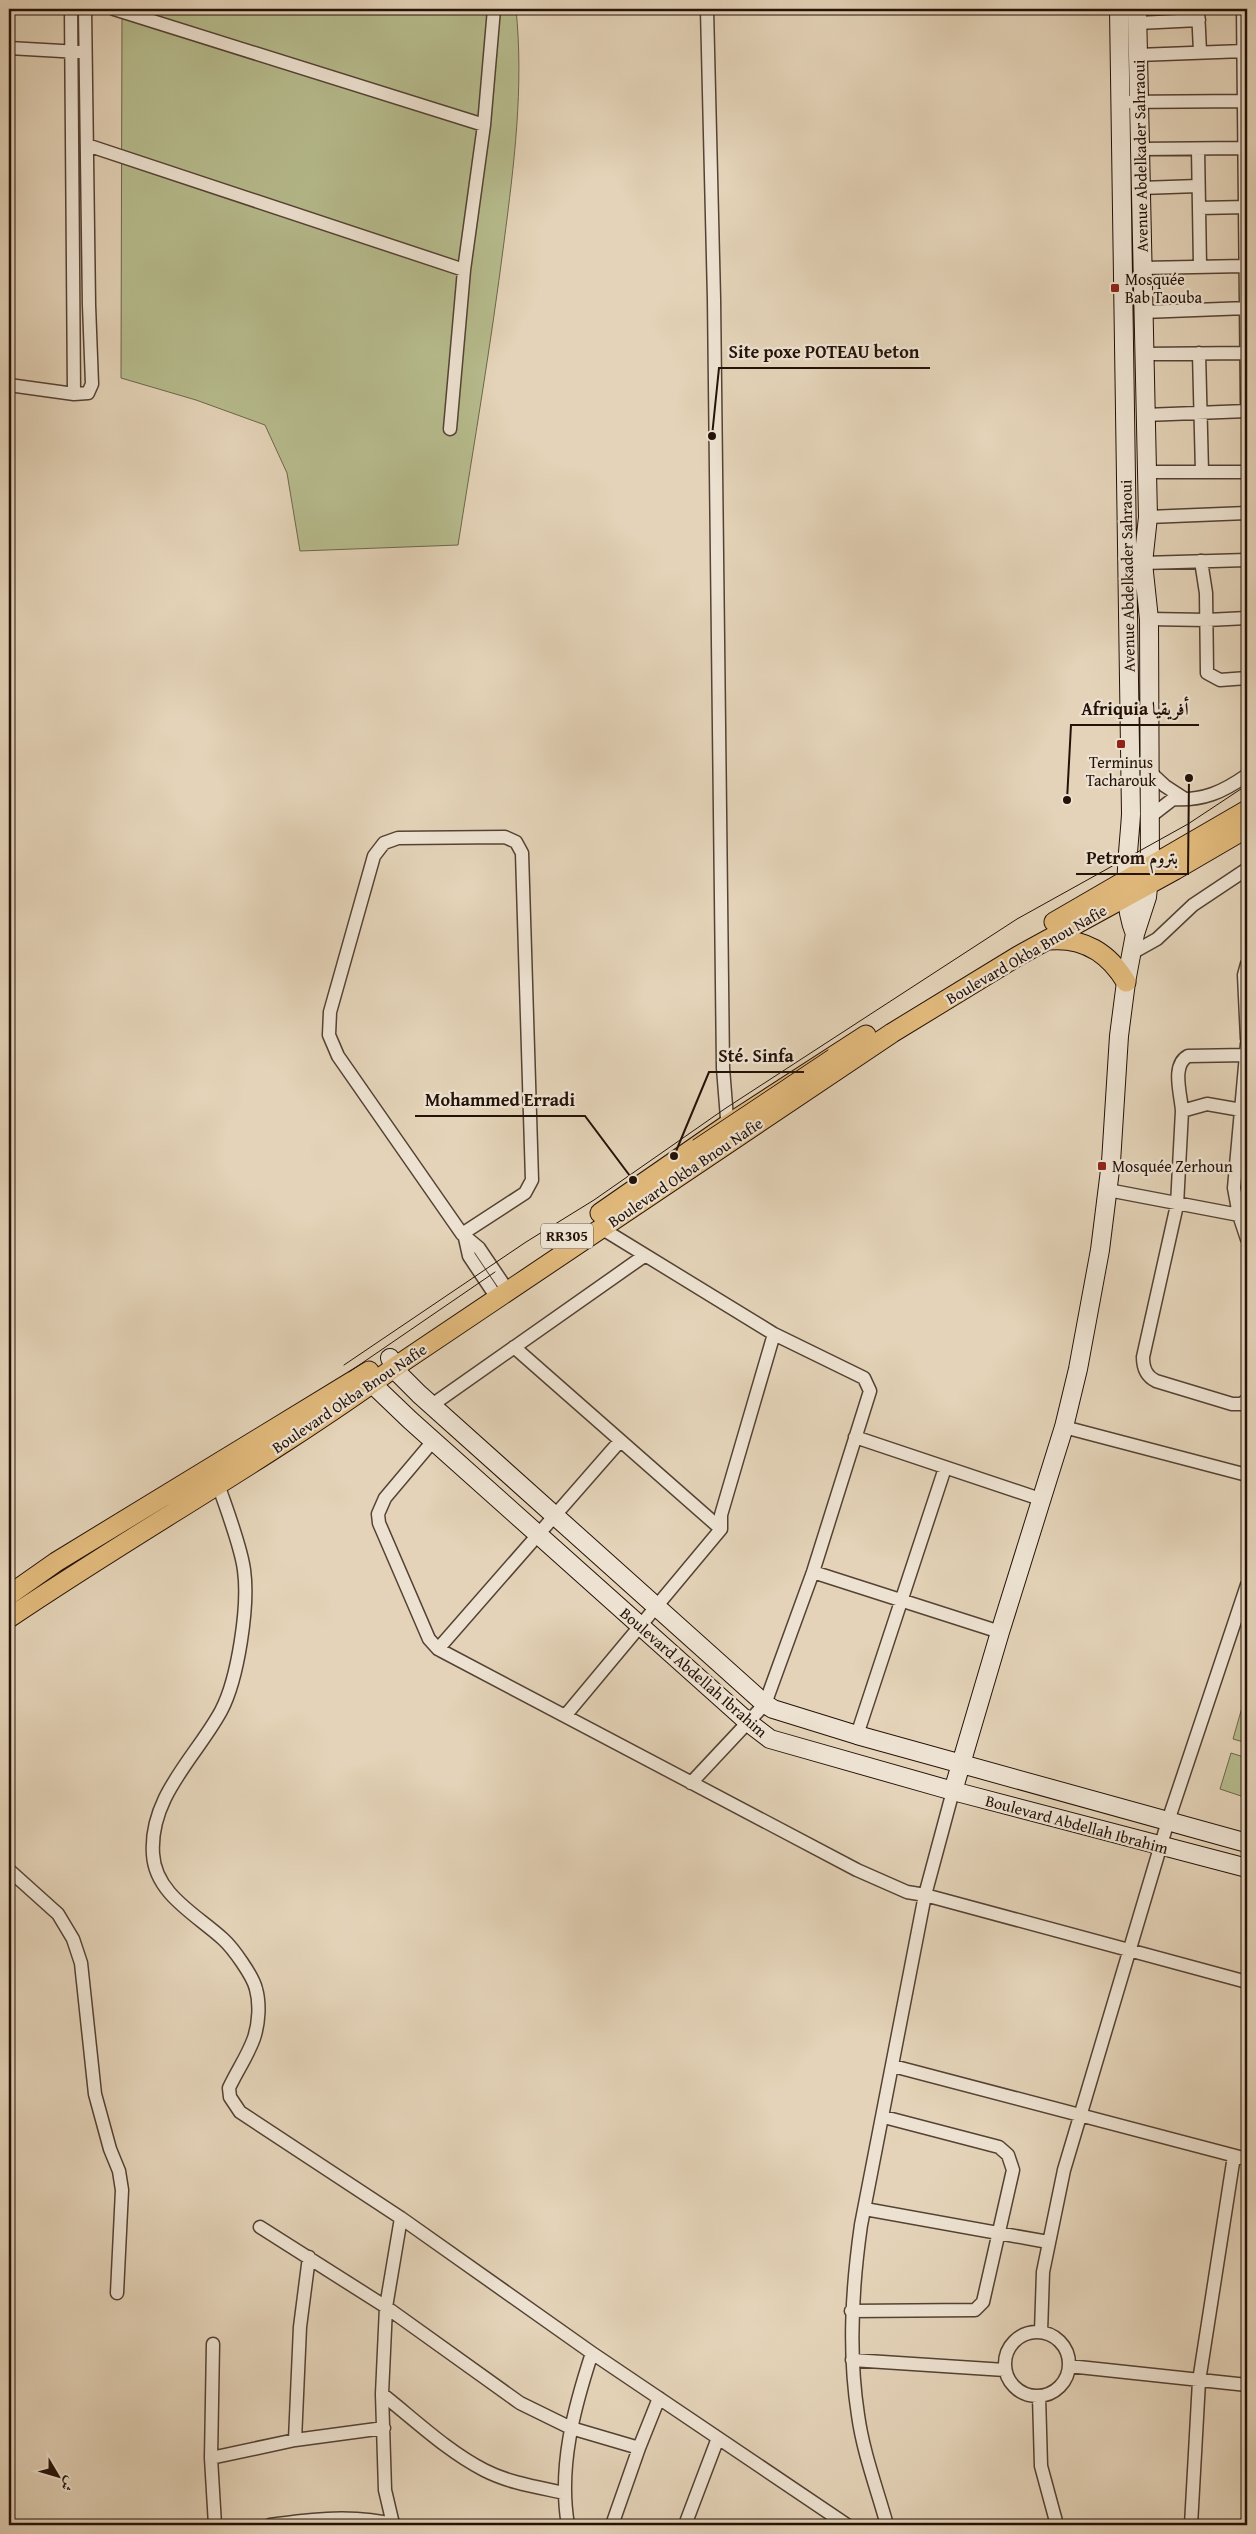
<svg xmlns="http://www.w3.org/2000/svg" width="1256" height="2534" font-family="'Gentium Book Plus',Amiri,serif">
<rect width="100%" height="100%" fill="#e4d3b8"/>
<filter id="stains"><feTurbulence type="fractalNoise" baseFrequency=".004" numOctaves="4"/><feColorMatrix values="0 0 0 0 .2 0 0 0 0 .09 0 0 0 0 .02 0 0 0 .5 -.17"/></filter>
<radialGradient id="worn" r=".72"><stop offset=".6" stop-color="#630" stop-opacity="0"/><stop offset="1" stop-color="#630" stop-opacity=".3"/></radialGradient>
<path fill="#b6bb8d" stroke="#6d664a" d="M122,9H516C524,87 514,165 504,242C491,344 474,444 458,545L300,551L287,473L265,425L196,400L121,378Z
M1247,1690V1743L1233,1739Z
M1231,1753L1247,1758V1798L1220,1789Z"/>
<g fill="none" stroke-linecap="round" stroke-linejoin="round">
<defs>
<path id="street" d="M71,9L74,394
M114,9L484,125
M707,9L714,299L723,1068L728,1131
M1198,9L1200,52
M1243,9L1247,403
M1138,23L1199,20
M9,48L79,52
M1138,55L1244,51
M1120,102L1247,101
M87,145L464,270
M1139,149L1244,148
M1198,149L1200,266
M1141,188L1198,186
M1199,208L1247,207
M1142,268L1245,266
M1143,312L1247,308
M1199,353L1202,472
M1143,354L1247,353
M9,385L74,394L88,393L92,384L89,305L85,9
M1145,415L1247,411
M450,429L464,270L484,125L494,9
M1146,472H1247
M1148,517L1247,513
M1201,561L1206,593L1207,673L1220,680L1247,678
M1143,563L1247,560
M1149,619L1207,620L1247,618
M1151,773L1165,786L1185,799
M1151,816L1173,799C1203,801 1223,792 1247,775
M1132,953L1157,939L1193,905L1247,869
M1247,964L1244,975L1247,1039
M1247,1044L1234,1188L1239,1215L1247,1239
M1182,1111C1181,1094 1171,1065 1188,1056L1247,1055
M1247,1111L1207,1104L1182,1111L1177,1205L1143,1357C1143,1368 1146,1376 1156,1381L1232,1404H1241L1247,1400
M1108,1190L1239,1215
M601,1228L774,1334L864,1378L870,1391L813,1572L765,1704L691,1783
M462,1234L525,1193L532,1180L522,853L516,842L505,837L398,838L384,843L374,856L330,1012L329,1035L338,1056L462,1234L479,1248L508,1291
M465,1238L469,1256L497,1298
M514,1347L721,1529
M432,1405L644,1256
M1064,1427L1247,1475
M855,1437L1043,1500
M433,1441L385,1498L378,1514L379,1523L429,1639L438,1649L857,1870L907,1892L925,1895L1247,1982
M218,1484C226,1508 241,1546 244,1570C249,1606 238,1679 221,1711C196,1757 149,1797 153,1854C155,1894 197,1915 223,1939C233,1948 253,1976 256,1989C260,2003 259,2023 254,2038C248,2055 237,2071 229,2088L230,2097L240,2112L401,2218L592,2353L847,2525
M813,1572L1000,1632
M438,1649L620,1441
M565,1716L721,1529V1515L774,1334
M857,1735L945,1468
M9,1870L58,1914L73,1939L81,1963L95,2094L110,2149L119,2171L122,2190L117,2293
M893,2066L1247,2159
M865,2209L1048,2242
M260,2227L386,2307L520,2403L571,2428L639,2448
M851,2311L975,2310L983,2302L1013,2170L1008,2155L999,2147L884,2117
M1041,2332L1043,2272L1064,2170L1168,1821L1247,1585
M1005 2364a32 32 0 1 1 64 0a32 32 0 1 1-64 0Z
M213,2344L211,2458L215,2525
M852,2360L1005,2370
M1069,2366L1247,2385
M382,2394C415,2420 447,2451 484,2470C509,2483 537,2487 565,2493
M1039,2396L1041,2466L1057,2525
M295,2440L300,2327L309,2257
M211,2458L295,2440L384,2428
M393,2524L385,2490L382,2394L386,2307L401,2218
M270,2525C311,2519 356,2514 396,2525
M568,2525C558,2467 574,2408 592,2353
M612,2525L639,2448L659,2398
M685,2525L718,2438
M887,2525C877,2489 863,2452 858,2415C848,2351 852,2288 861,2225L925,1895L953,1791
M1191,2525L1199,2381L1234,2156"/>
<path id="secondary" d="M1119,9L1131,814C1129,853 1120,897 1135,934
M390,1358L399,1374L419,1394L765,1704L773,1709L857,1735L1247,1843
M363,1375L410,1420L749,1723L770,1739L953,1791L1247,1868
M953,1791L1000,1632L1064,1427L1078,1369L1100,1250L1111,1162L1119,1036L1126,982L1135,934L1147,897L1150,868L1149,619L1143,563L1148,517L1137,9"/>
<path id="primary" d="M1054,922L1247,810
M1049,940C1083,937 1109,953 1126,982
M600,1213L727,1125L866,1035
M9,1595L56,1562L369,1371
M9,1618C136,1532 271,1457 395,1367L892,1033L1018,956L1175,870L1247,828"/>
</defs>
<use href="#street" stroke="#544234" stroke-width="15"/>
<use href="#secondary" stroke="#241208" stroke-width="20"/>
<use href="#primary" stroke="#241208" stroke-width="21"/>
<use href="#street" stroke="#ede2d1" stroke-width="12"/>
<use href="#secondary" stroke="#ede2d1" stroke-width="18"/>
<use href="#primary" stroke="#e2ba7c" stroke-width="19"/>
<path stroke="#241208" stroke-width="1" d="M693,1140L828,1050
M344,1365L526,1242L594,1200L726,1108L1017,919L1188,824L1247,785
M349,1372L495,1272"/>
</g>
<g fill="#8f2418" stroke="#ede2d1" stroke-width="2">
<rect x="1110" y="283" width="10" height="10" rx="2.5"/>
<rect x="1116" y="739" width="10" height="10" rx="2.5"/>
<rect x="1097" y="1161" width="10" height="10" rx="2.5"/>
</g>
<g text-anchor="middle" stroke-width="4.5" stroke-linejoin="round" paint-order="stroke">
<rect fill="#ede2d1" stroke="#605044" stroke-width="1" x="541" y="1223.5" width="52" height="25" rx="4"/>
<g font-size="15" font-weight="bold" fill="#241208">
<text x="567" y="1241">RR305</text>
</g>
<g font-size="16" fill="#241208" stroke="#ede2d1">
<text transform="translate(1140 156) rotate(-91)" y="6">Avenue Abdelkader Sahraoui</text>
<text transform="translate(1127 576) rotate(-91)" y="6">Avenue Abdelkader Sahraoui</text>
<text transform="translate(1026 954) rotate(-30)" y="6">Boulevard Okba Bnou Nafie</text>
<text transform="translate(685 1172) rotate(-34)" y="6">Boulevard Okba Bnou Nafie</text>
<text transform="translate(349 1398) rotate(-34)" y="6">Boulevard Okba Bnou Nafie</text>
<text transform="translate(694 1672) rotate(41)" y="6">Boulevard Abdellah Ibrahim</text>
<text transform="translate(1077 1824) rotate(15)" y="6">Boulevard Abdellah Ibrahim</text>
</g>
<g font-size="16" fill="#241208" stroke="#ede2d1" text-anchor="start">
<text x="1125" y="285">Mosquée<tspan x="1125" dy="18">Bab Taouba</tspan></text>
<text x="1121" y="768" text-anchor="middle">Terminus<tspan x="1121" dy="18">Tacharouk</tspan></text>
<text x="1112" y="1172">Mosquée Zerhoun</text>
</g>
</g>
<path fill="none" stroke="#241208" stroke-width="2" d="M712 436L719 368H930M1067 800L1071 725H1199M1189 778L1188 874H1076M674 1156L709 1072H804M633 1180L585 1116H415"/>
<g fill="#241208" stroke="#ede2d1" stroke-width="2">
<circle cx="712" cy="436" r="5"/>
<circle cx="1067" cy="800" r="5"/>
<circle cx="1189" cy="778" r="5"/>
<circle cx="674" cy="1156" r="5"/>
<circle cx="633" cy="1180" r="5"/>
</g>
<g font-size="18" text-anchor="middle" font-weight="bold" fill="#241208" stroke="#ede2d1" stroke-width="4.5" stroke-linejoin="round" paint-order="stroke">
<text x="824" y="358">Site poxe POTEAU beton</text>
<text x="1135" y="715">Afriquia أفريقيا</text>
<text x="1132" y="864">Petrom بتروم</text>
<text x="756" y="1062">Sté. Sinfa</text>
<text x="500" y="1106">Mohammed Erradi</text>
</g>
<rect width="1256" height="2534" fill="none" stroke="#e4d3b8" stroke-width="30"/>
<rect x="10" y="10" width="1236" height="2514" fill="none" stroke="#241208" stroke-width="2.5"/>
<rect x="15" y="15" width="1226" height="2504" fill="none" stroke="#241208"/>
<g transform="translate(58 2476) rotate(128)" stroke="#ede2d1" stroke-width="4" paint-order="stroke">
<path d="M0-4L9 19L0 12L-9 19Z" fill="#241208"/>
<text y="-8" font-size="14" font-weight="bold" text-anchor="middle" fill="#241208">ش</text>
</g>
<rect width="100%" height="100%" filter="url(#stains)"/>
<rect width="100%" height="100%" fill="url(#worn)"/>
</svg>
